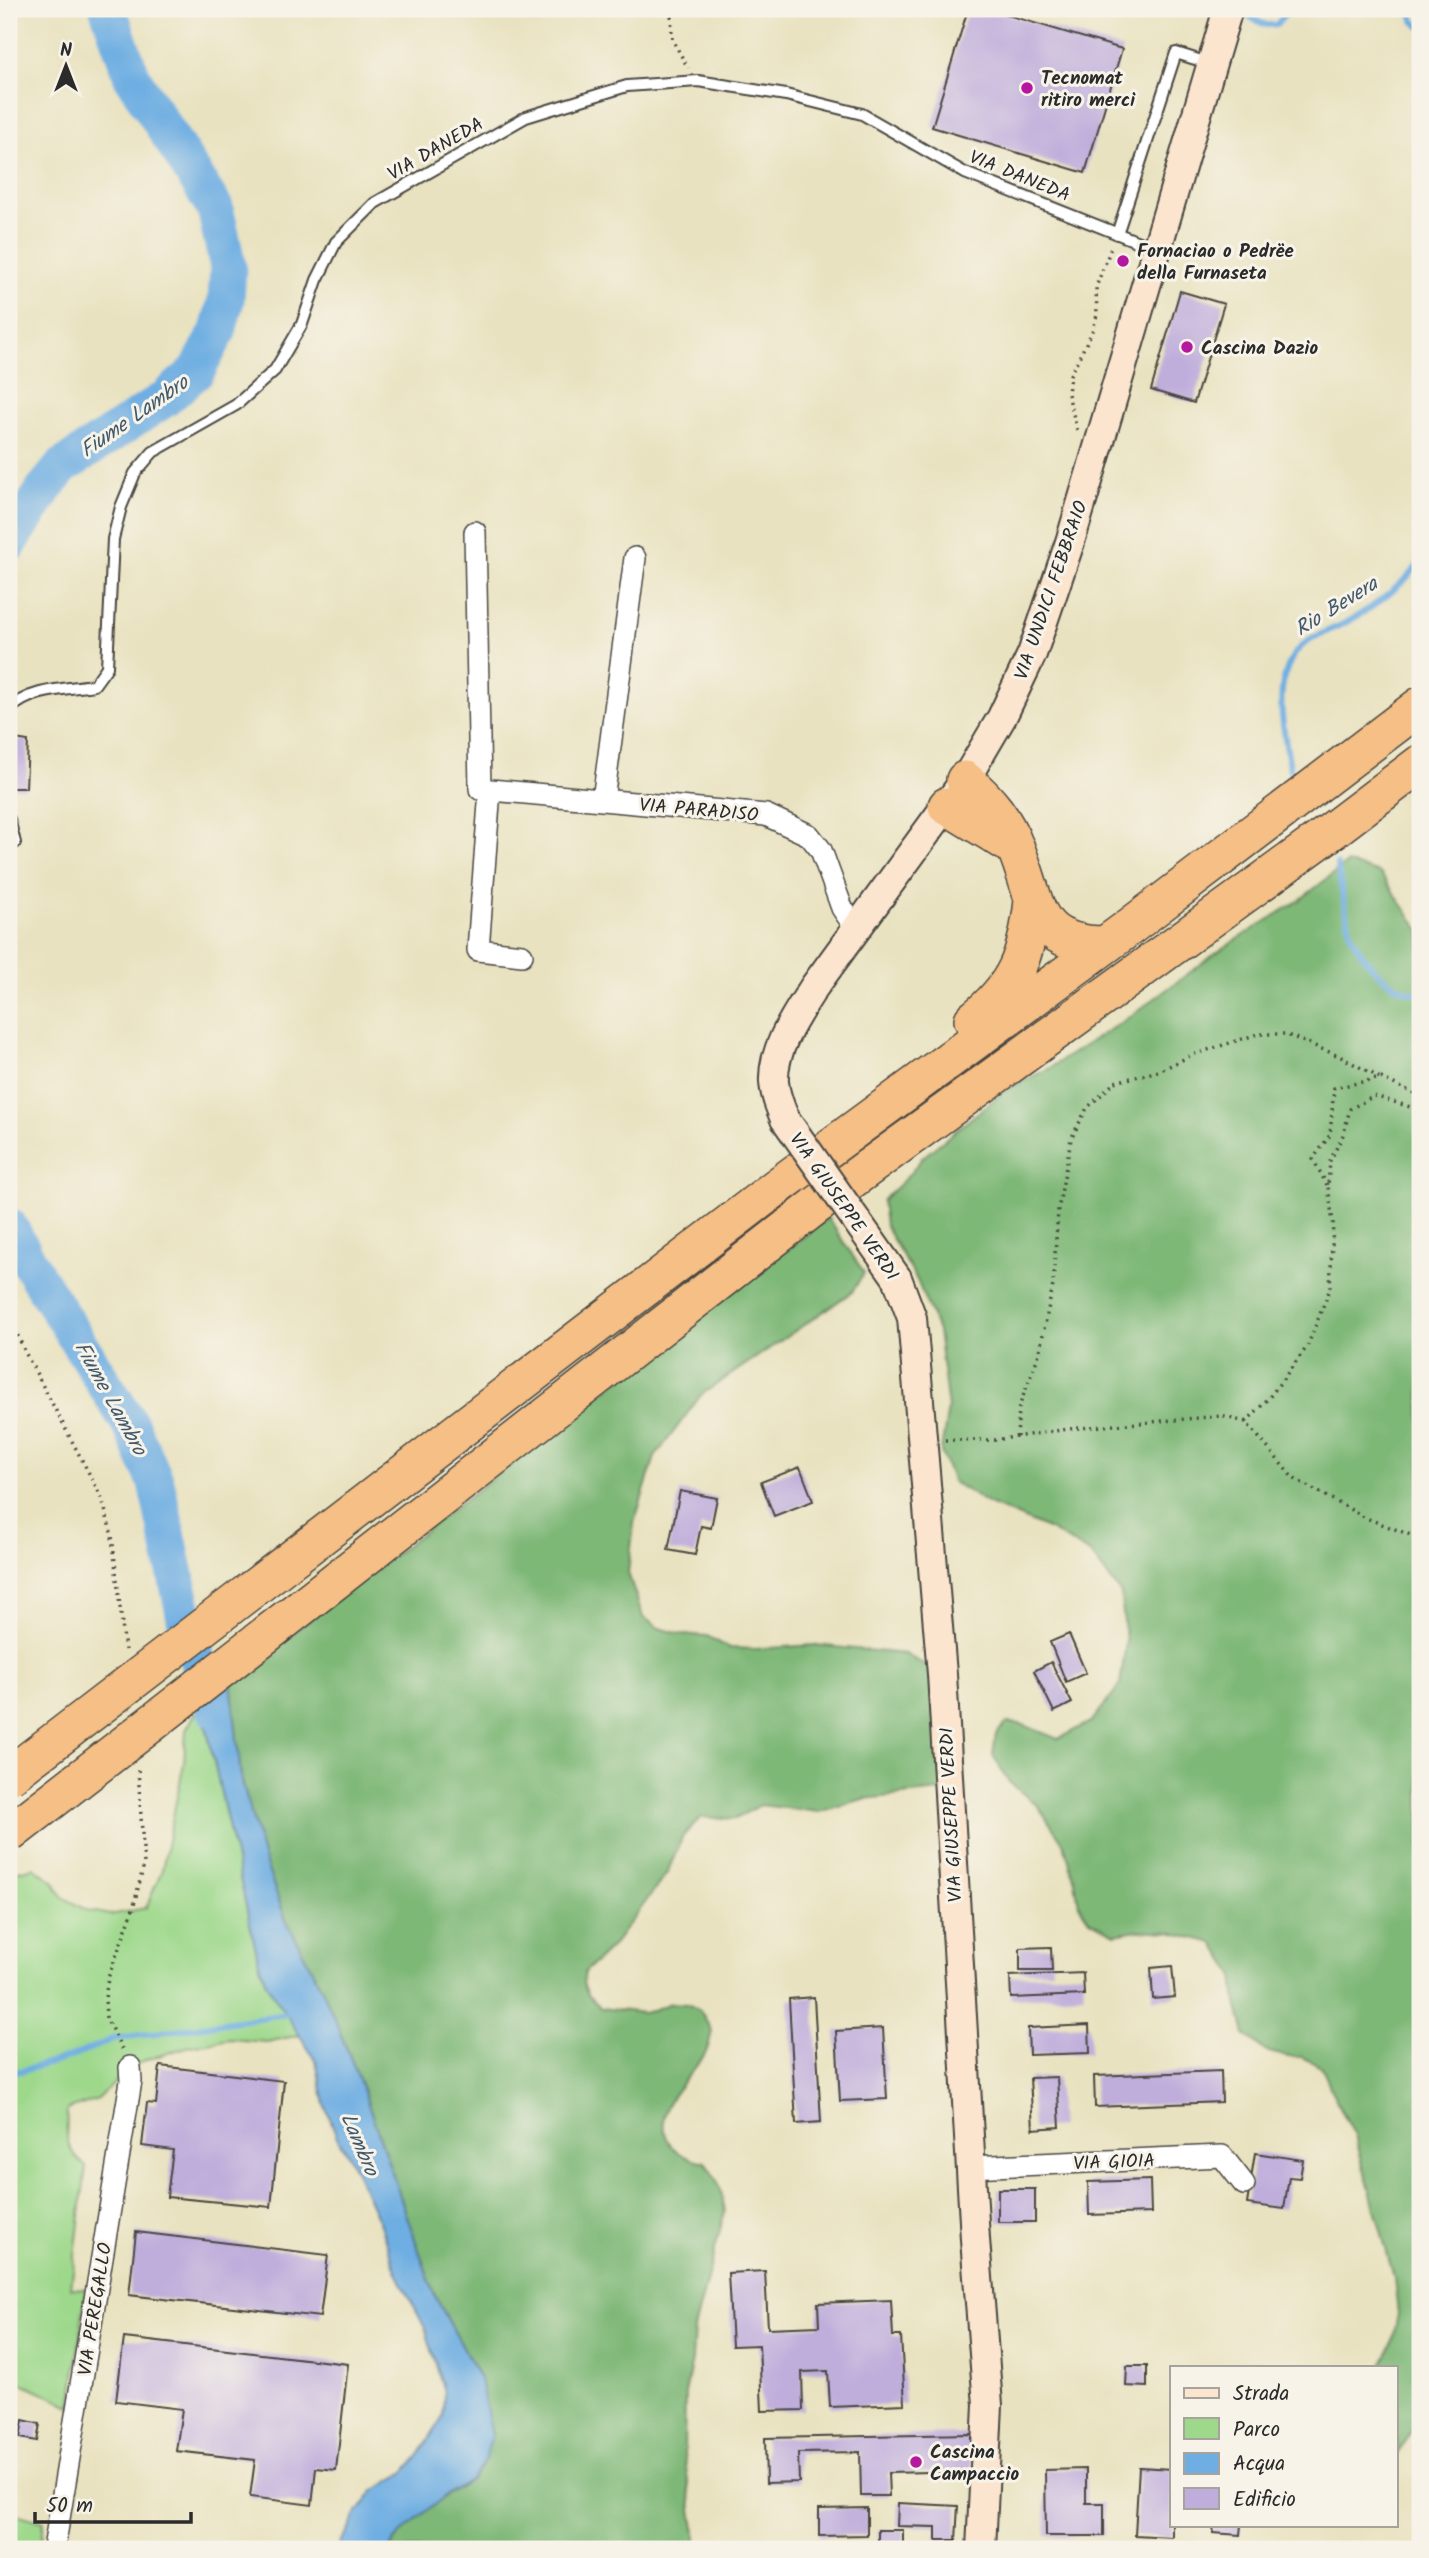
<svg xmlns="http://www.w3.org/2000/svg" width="1429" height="2558" font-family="Kalam,sans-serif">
<rect width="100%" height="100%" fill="#f7f3e8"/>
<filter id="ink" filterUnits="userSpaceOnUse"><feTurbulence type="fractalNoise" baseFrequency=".0143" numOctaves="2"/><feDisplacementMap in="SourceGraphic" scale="14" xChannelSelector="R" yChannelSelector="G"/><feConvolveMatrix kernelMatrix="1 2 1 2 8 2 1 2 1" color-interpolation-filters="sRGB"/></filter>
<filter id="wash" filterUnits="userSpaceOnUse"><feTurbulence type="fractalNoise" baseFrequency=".00686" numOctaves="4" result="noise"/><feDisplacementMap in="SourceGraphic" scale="28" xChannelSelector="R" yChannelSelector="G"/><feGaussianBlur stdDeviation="1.57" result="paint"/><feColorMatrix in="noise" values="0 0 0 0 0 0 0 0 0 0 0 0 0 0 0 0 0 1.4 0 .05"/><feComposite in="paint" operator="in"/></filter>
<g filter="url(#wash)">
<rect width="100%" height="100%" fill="#e9e2c0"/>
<path fill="#9dd88b" stroke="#64825b" stroke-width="2" d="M201,1703L258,1959L266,1983L300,2035L267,2042L230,2039L190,2046L146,2060L130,2068L98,2099L67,2110C66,2133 64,2151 86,2166L71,2288L86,2289L71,2406L27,2385L9,2382V1876L14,1872L34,1867L54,1882L63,1897L86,1910L110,1915L146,1908L162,1870L184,1763L186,1730Z
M9,2512L44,2522L41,2549H9Z"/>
<path fill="#7eb877" stroke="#547251" stroke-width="2" d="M1347,863L1380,873L1420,930V2417L1396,2455V2367H1381L1392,2344L1398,2314L1394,2278L1355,2136L1330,2088L1323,2068L1303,2057H1289L1265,2051L1245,2034L1237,2003L1234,1975L1214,1943L1170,1932L1137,1930L1115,1934L1089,1920L1079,1905L1075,1881L1064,1844L1038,1806L1008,1781L993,1755L996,1734L1007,1723L1021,1724L1058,1739L1092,1721L1120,1685L1126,1642L1121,1594L1091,1554L1050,1530L989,1504L953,1482L941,1452L948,1408L938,1331L917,1280L885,1226L882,1201L908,1176L923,1157L1007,1089L1048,1069L1128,1018L1219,951L1301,899Z
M828,1218L864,1273L852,1292L701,1395L655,1457L634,1523L628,1573L643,1617L659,1628L681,1634L707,1636L729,1648L755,1649L815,1645L905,1654L942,1674L949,1790L863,1799L819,1812L760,1805L735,1819L701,1817L683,1836L667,1873L615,1943L585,1972L583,1983L588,1995L601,2008L644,2013L671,2003L687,2004L700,2010L712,2031C710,2038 709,2046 706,2052C692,2078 652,2103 666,2136C673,2154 688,2158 705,2162L720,2186L725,2211L694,2329L692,2360L685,2393L684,2454L698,2549H390C404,2522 446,2495 472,2479L480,2379L434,2294L363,2089L324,1993L286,1920L263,1856L241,1778L231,1681Z"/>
<path fill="#6eaee2" stroke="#4c6c86" stroke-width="2" d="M231,1681L241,1778L263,1856L286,1920L324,1993L363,2089L434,2294L480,2379L492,2435L485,2460L472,2479L445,2496L417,2519L394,2541L390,2549H338L356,2515L373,2492L405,2472L419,2455L443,2416L444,2392L426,2330L397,2273L379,2222L350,2159L337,2137L325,2105L316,2061L266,1983L258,1959L201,1703Z"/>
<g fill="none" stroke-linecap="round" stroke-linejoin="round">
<path stroke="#6eaee2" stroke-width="6" d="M1409,9L1414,21L1420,27
M1243,14L1266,25H1276L1290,9
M1290,769C1286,740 1277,707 1284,678C1295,635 1323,637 1354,618C1380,603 1401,586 1420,563
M1337,865C1341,883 1347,927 1354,941C1369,967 1390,990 1420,994
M9,2071H22L71,2057L113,2039L293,2013"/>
<path stroke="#6eaee2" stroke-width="37" d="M9,544L45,488L62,467L166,398L197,371L218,331L226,300L228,267L215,208L132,77L108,9
M9,1226L38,1278L131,1426L156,1482L189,1636L215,1709"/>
</g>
<g id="blocks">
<path fill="#bfaedb" d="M968,9H987L1122,49L1085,173L932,127Z
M1180,291L1224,304L1194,403L1151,390Z
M9,738L28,741L26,788H9Z
M800,1467L813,1501L774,1516L761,1482Z
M680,1491L717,1498L711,1528L701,1526L695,1555L668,1550Z
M1069,1634L1086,1673L1066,1682L1050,1642Z
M1051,1662L1072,1703L1054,1712L1034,1671Z
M1051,1947L1052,1971H1020V1948Z
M1172,1966L1175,1997L1153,1999L1151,1968Z
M1083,1973L1084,1995L1011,1998L1010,1976Z
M814,1997L821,2122L796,2124L789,1999Z
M1089,2025L1090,2053L1029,2055L1028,2028Z
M883,2028L887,2099L840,2101L836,2031Z
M160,2066L284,2081L271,2207L167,2197L173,2150L142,2146L147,2103L156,2104Z
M1221,2071L1222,2102L1095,2107L1094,2076Z
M1057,2077L1060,2127L1033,2129L1030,2078Z
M1255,2153L1303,2160L1300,2178L1289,2177L1284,2209L1247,2204Z
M1150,2180L1151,2213L1089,2215L1088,2182Z
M998,2189H1035V2222H998Z
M136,2232L328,2255L320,2317L129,2295Z
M765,2271L768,2328L819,2326L818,2303L891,2300L893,2336H901L905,2404L830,2407L828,2371L802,2372L803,2410L762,2411L759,2345L732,2346L728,2273Z
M124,2338L348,2364L336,2470L316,2468L312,2505L250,2497L255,2460L176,2451L182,2409L116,2401Z
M1127,2366H1147V2387L1126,2386Z
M23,2420L40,2424L37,2441L20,2438Z
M971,2434L972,2471L888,2473L889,2496H861L860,2452L798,2453L799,2482L766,2483L765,2438Z
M1139,2467L1172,2469V2537L1135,2535Z
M1086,2469V2503H1104V2536H1046L1045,2470Z
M898,2503L958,2506L956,2540H936V2527L897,2526Z
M867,2508V2535L819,2536V2509Z
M1214,2525H1241L1240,2535L1213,2533Z
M878,2530H903V2549H878Z"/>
</g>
</g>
<g filter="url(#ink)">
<use href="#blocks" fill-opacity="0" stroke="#484641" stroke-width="2"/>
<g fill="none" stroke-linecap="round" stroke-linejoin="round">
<defs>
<path id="lane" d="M1117,234L1176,53L1211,64
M9,710C28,689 67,689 94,685L107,667L113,539L121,507L135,473L153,452L236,405L275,370L302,324L317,280L336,242L375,203L526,117L627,86L698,81L786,95L862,114L965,173L1156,249
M9,819L15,843"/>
<path id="street" d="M475,532L480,789L766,815L809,835L821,850L842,908L857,930
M490,790L478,950L522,955
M603,800L635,558
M971,2167L1222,2156L1244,2184
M54,2549L131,2081L130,2067"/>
<path id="secondary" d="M785,1119C780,1107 775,1095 774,1082C772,1049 797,1014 814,987L965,780L1002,717L1032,654L1070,542L1228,9
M897,1278L912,1318L942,1674L975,2239L988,2405L981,2549"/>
<path id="highway" d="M965,780C989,800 1005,820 1016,849C1039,904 1031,944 1105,945
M947,806L1016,848
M973,1020C1016,986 1027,955 1033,901
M250,1591L778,1186L1127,929L1420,706
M281,1623L817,1205L1329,833L1420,764"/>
</defs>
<use href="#lane" stroke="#484641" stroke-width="14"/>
<use href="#street" stroke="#484641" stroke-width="24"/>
<use href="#secondary" stroke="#484641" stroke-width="32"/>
<use href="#highway" stroke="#484641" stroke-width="40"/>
<path stroke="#484641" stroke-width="3.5" stroke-dasharray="2 5" stroke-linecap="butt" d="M671,9L672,39L688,68
M1077,430L1068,394L1070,375L1092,332L1097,315L1096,287L1111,248
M1327,1185L1313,1159L1330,1135L1334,1088L1381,1078L1420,1096
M9,1316L26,1354L102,1498L112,1536L125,1650
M1246,1422L1268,1399L1307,1347L1330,1289L1333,1223L1328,1186L1330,1161L1343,1135L1350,1109L1374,1096L1420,1110
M1017,1437L1019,1407L1039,1354L1053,1285L1058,1210L1071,1139L1087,1108L1115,1082L1159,1071L1192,1055L1258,1034H1285L1339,1056L1382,1079
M945,1440H995L1068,1429L1221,1416L1246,1422L1293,1478L1366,1518L1408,1534L1420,1541
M122,2049L106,2018L105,1998L108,1978L132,1913L144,1864L138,1769"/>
<use href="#lane" stroke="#fff" stroke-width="10"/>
<use href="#street" stroke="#fff" stroke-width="21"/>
<use href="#secondary" stroke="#fbe5cf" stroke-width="28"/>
<use href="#highway" stroke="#f5bf86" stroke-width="37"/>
<defs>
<path id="secondary-bridge" d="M785,1119L897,1278"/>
<path id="highway-bridge" d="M9,1776L250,1591
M9,1834L281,1623"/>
</defs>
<use href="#secondary-bridge" stroke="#484641" stroke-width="32" stroke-linecap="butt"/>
<use href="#highway-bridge" stroke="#484641" stroke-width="40" stroke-linecap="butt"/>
<use href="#secondary-bridge" stroke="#fbe5cf" stroke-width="28"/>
<use href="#highway-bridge" stroke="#f5bf86" stroke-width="37"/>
</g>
</g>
<g fill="#b5179e" stroke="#f7f3e8" stroke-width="2.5">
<circle cx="1027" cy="88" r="7"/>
<circle cx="1123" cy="261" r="7"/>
<circle cx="1187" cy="347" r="7"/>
<circle cx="916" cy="2462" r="7"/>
</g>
<g text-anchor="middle" stroke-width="6" stroke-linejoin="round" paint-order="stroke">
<g font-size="19" font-weight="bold" fill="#2b2b2b" stroke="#f7f3e8" text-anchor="start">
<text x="1041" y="84">Tecnomat<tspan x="1041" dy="22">ritiro merci</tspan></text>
<text x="1137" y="257">Fornaciao o Pedrëe<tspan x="1137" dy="22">della Furnaseta</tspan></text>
<text x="1201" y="354">Cascina Dazio</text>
<text x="930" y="2458">Cascina<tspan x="930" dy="22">Campaccio</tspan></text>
</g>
<g font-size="19" fill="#2b2b2b" stroke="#f7f3e8">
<text transform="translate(435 148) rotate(-30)" y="7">VIA DANEDA</text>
<text transform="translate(1020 175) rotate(22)" y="7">VIA DANEDA</text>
<text transform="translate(1050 590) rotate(-71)" y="7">VIA UNDICI FEBBRAIO</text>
<text transform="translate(699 809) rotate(5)" y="7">VIA PARADISO</text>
<text transform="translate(845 1206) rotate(55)" y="7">VIA GIUSEPPE VERDI</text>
<text transform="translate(950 1815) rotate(-93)" y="7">VIA GIUSEPPE VERDI</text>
<text transform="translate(1114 2161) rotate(-2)" y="7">VIA GIOIA</text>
<text transform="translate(94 2309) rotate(-81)" y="7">VIA PEREGALLO</text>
</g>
<g font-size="21" font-style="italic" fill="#42596b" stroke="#f7f3e8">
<text transform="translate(134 416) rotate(-35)" y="7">Fiume Lambro</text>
<text transform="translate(1336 606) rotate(-32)" y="7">Rio Bevera</text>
<text transform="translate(111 1398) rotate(61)" y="7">Fiume Lambro</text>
<text transform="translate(360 2144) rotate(67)" y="7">Lambro</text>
</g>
</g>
<rect width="1429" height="2558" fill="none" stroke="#f7f3e8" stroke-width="35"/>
<rect x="1170" y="2366" width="228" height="161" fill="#f7f3e8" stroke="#a5a39c" stroke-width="2"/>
<rect x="1184" y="2388" width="35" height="10" fill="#fbe5cf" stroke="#a5a39c" stroke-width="2"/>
<text x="1233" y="2400" font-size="21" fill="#2b2b2b">Strada</text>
<rect x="1184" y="2418" width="35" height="21" fill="#9dd88b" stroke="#a5a39c" stroke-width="2"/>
<text x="1233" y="2436" font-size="21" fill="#2b2b2b">Parco</text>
<rect x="1184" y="2453" width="35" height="21" fill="#6eaee2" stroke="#a5a39c" stroke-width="2"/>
<text x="1233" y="2470" font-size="21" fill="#2b2b2b">Acqua</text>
<rect x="1184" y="2488" width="35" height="21" fill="#bfaedb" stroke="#a5a39c" stroke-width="2"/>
<text x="1233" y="2506" font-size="21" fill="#2b2b2b">Edificio</text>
<g transform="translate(66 66)" stroke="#f7f3e8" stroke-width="5" paint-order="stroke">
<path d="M0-5L12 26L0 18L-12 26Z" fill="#2b2b2b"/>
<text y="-10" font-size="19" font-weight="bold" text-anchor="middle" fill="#2b2b2b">N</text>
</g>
<path d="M35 2512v10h156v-10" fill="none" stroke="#2b2b2b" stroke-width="3.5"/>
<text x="46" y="2512" font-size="21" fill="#2b2b2b" stroke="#f7f3e8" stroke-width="5" paint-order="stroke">50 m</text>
</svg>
